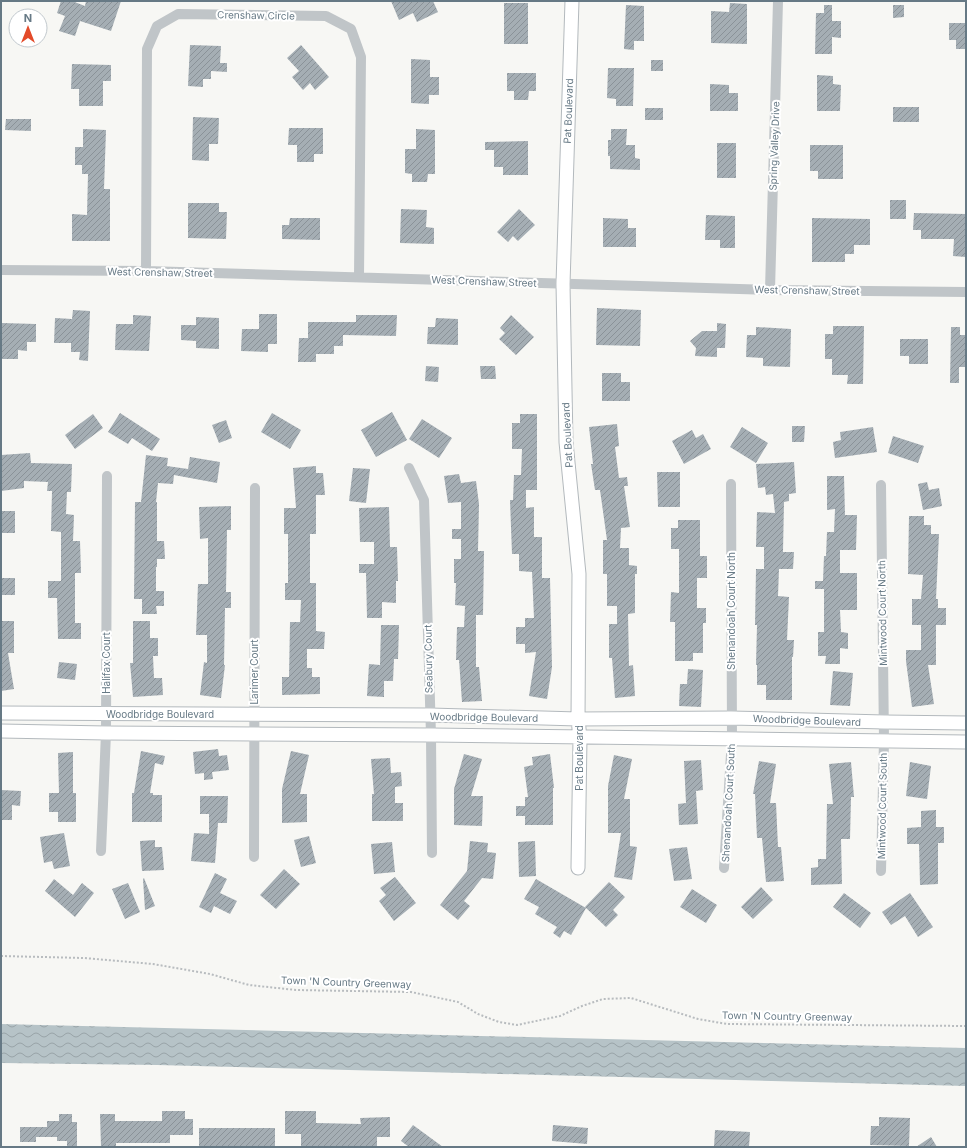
<svg xmlns="http://www.w3.org/2000/svg" width="967" height="1148" font-family="Inter,sans-serif">
<defs>
<pattern id="water-waves" width="16" height="10" patternUnits="userSpaceOnUse"><rect width="16" height="10" fill="#b6c3c7"/><path d="M0 5q4-4 8 0t8 0" fill="none" stroke="#98a3a7"/></pattern>
<pattern id="building-hatch" width="6" height="6" patternUnits="userSpaceOnUse"><rect width="6" height="6" fill="#a5aeb4"/><path d="M-1 1l2-2M0 6l6-6M5 7l2-2" fill="none" stroke="#8a9298"/></pattern>
</defs>
<rect width="100%" height="100%" fill="#f7f7f4"/>
<path fill="url(#water-waves)" d="M1,1024L966,1048V1086L157,1065L1,1063Z"/>
<path fill="url(#building-hatch)" d="M61,1H72L85,6L86,1H121L111,31L80,21L75,36L59,31L65,16L57,13Z
M391,1H433L438,12L417,22L413,13L399,20Z
M504,3H528V44H504Z
M730,3L747,4V44L711,43V11L729,12Z
M626,5L644,6V41H634V50L624,49Z
M824,5H832V21H841V38L832,37V54H815L816,13H824Z
M893,5H904V17L893,18Z
M949,23H966V49H956V40H949Z
M190,45L221,46L220,63H227V72L211,71V79H203V87L188,86Z
M301,45L329,77L315,90L310,83L303,90L292,77L299,71L287,58Z
M411,59L430,60V77H439V95H429V104L411,103Z
M651,60H663V71H651Z
M72,64L111,65V81H103V106H79V89H71Z
M608,68H634L633,106H616V99L607,98Z
M507,73H536V91H529L528,100H514V91H507Z
M817,75L833,76V84L841,85L840,111H817Z
M710,84L729,85V93H738V111H710Z
M893,107H919V122H893Z
M645,108H663V120H645Z
M193,117L219,118L218,144H209V161L192,160Z
M6,119H31V131L5,130Z
M289,128H323V154H314V162H297V145H288Z
M83,129L106,130L104,189H110V241H72V214L87,215L88,174H82V165H75V147H83Z
M416,129L435,130V174H428L427,182H412V174L405,173V149H416Z
M611,129H627L626,145H635V158L640,159V170L610,169V156H608V140H611Z
M528,141V175H503V167H494V150H485V142Z
M717,143H736V178H717Z
M810,145H843V179H818V171H810Z
M890,200H906V219H890Z
M188,203H219V212H227L226,239L188,238Z
M401,209L427,210L426,227L434,228V244L400,243Z
M519,209L535,225L518,241L513,236L508,242L497,232Z
M914,213L966,214V257L953,256L954,239H921V230H913Z
M706,215L735,216V248H720V240H705Z
M290,218H320V240L282,239V225H289Z
M603,218L628,219V228H636V247H603Z
M812,218L870,219V245H854V254H845V262H812Z
M597,308L641,310L640,346L596,345Z
M73,310L90,311L88,361L79,360L80,352H71V343H54L55,318L72,319Z
M259,314H277V344H268V352L241,351L242,329H259Z
M133,315L151,316L149,351L115,350L116,324H133Z
M356,315H397L396,336L343,335V346H334V354H316V362H298L299,338H308V322H356Z
M511,315L534,337L516,355L499,339L505,333L500,328Z
M196,317L219,318V349L196,348V341L181,340V325H196Z
M436,318L458,319V345L427,344L428,327H435Z
M2,323L36,324V342H27V351L18,350V359H1Z
M717,323L726,324L725,348H717V357L695,356L696,348L690,341L702,331H717Z
M833,326H864L863,384H847L848,375H832V359H825V334H833Z
M756,327L791,329L790,367L763,366V358L746,357L747,335H756Z
M951,327H960V335H966V367H959V383H950Z
M900,339H928V364H909V356H900Z
M426,366L439,367L438,382L425,381Z
M480,366H495L496,379H481Z
M602,373H621V382H630V401H602Z
M392,412L407,440L376,457L361,430Z
M120,413L160,439L152,451L132,438L128,444L108,432Z
M272,413L301,430L290,449L261,432Z
M93,414L103,428L75,449L65,435Z
M520,414H537V490H526V508L534,507V537H542V578H550L552,667L547,699L529,696L536,652L525,653V644H516V627H525V618H534L532,572L519,571V554H512L510,500H513L514,475H521L522,449H512V423H520Z
M422,419L452,438L439,458L409,439Z
M226,420L232,438L219,443L212,425Z
M617,424L619,446L615,447L619,478L627,477L628,486H624L630,527L621,528L620,548H629V565L637,566V574H635V613L628,614L629,666L633,665L635,696L615,698L612,658H609V624H617V606H607V574H603V540H607L600,490H595L591,464H593L589,427Z
M792,426H805L804,442H792Z
M742,427L768,443L756,463L730,447Z
M873,427L877,452L835,458L833,442L841,440L840,432Z
M692,430L696,438L703,434L711,449L684,464L672,441Z
M893,436L924,446L918,463L888,453Z
M30,453L31,463L72,464L71,492H67L66,514L74,515L73,541H80L81,573H75V623H81V639H58L57,598H48V581H61V532L51,531L52,491H47L48,482L24,481V488L1,491V455Z
M146,455L168,458L167,466L188,469L190,457L220,462L217,483L174,475L173,484L158,483L156,502H157V541H164L165,559H157V567H156V591H164V606H156L157,614H142V599H134L135,502H141Z
M794,462L796,493L789,494V501L784,502L783,552H794L793,569H779L778,596L789,597L787,640H794L793,657H792V700H766V685H757V665H756L757,625H755L756,569H764V547H756L757,512L775,513L773,494L766,495L765,487L758,488L756,464Z
M316,466V473H323L325,495H316V534H310V583H316V631L325,632L324,649H307V668H312V677H320V694L282,695V677H289L290,622H300L301,600H285V583H288V534H284V508H296L293,468Z
M353,468L370,469L366,503L349,501Z
M657,472H680V507H658Z
M459,474L461,483L476,481L479,504L478,551H484L483,615H476V667H479L482,701L462,702L459,660H456L457,627H464L465,606L455,605L456,583H454V559H461V539H452V529H461V502L448,503L444,476Z
M827,476H844L845,515H857L856,550H840V573H857V610H840L841,632L848,633V649L840,648V664H825L826,656H818V632H824V589H815V581H823L824,556H826L827,532H834L835,509L827,510Z
M927,482L929,490L939,488L942,506L923,510L918,484Z
M231,506V530H227L226,592H231V608H225L224,665H225L221,698L200,695L204,662L207,663V635H196L198,584H208V538L200,539L199,507Z
M389,507L390,547H397L398,581H396V603L382,602V618H367L366,573H359V564H374V542H360L359,508Z
M1,511H15V533H1Z
M909,516H924V525H931V534H939L936,599H938V608H946V625H936V665H928L934,704L912,707L906,661V650H921V625H912V599H921L923,575L908,574Z
M678,520H700V556H707V578H697V608H706V623H703V653H693V661H675V622H670L671,592L679,593V549H671V528H678Z
M1,578H15V595H1Z
M1,621H14V653H8L14,689L1,691Z
M133,621H150V638H158V656H153L154,678H162L163,695L133,697L130,663H133Z
M381,625H399L398,659H394L393,681H384V697L367,696L369,664L380,665Z
M59,662L77,664L75,680L57,678Z
M688,669L703,670L701,707L679,706L680,684H687Z
M833,671L853,673L850,706L830,705Z
M218,749L219,756L227,755L229,770L212,772L213,779L204,780V773L195,774L193,752Z
M141,751L165,756L163,765L155,763L150,793H153V795H162V822H132V793H134Z
M291,751L309,755L300,794H307V822L282,823V789Z
M73,752V793H76V822H58V812H49V793H59L58,753Z
M464,754L482,759L471,796H483L482,826L454,825V789Z
M550,754L554,788H553V825H525V816H516V806H525V797H528L524,767L533,765L532,757Z
M614,755L632,759L624,799H630V846L637,847L632,880L614,877L621,833H608V786Z
M390,758L391,773L401,772L402,786L395,787V803H403V821H372V794H374L371,759Z
M701,760L703,790L696,791L698,824L679,825L678,804L686,803L684,761Z
M759,761L776,764L770,803H776L778,847H781L784,881L766,882L762,838H757L755,794H753Z
M851,762L854,797H851L850,839H841L842,884L811,885V868L818,867V859H826L827,804H833L829,764Z
M910,762L931,766L927,799L906,796Z
M1,790L21,791L20,806L12,805V820H1Z
M200,796H228L227,823H218L215,863L191,861L194,833L209,834V814H200Z
M936,810V827H944V843H938V884L920,885L919,844H907V828L921,827V811Z
M64,833L70,866L54,869L52,861L44,863L40,837Z
M309,836L316,863L301,867L294,840Z
M155,840V847H162L164,870L142,871L140,841Z
M470,841L488,843L487,852L496,853L493,879L482,878L464,901L470,906L458,920L440,905L467,871Z
M535,841L536,876L519,877L518,842Z
M392,842L395,872L374,874L371,844Z
M687,847L692,879L674,881L669,849Z
M284,869L300,884L276,909L260,895Z
M215,873L227,879L220,893L237,901L230,914L214,906L211,913L199,907Z
M395,877L416,903L394,921L379,901L386,895L380,888Z
M144,878L155,906L145,910L143,879Z
M54,879L73,895L82,883L94,893L75,917L45,891Z
M536,879L586,908L571,935L564,931L560,938L553,933L557,927L535,914L539,907L524,899Z
M609,882L625,897L613,910L618,915L606,927L585,907Z
M128,883L140,912L125,919L112,889Z
M761,887L773,900L753,919L741,907Z
M692,889L717,905L706,923L680,907Z
M844,893L871,913L860,928L833,907Z
M910,893L933,927L918,937L905,916L891,925L882,912Z
M162,1111H185V1119H193V1135H170V1143H116V1146L101,1147L100,1114H115V1121H162Z
M285,1111H316V1123L361,1124L360,1118L390,1117V1137H377V1147L316,1146V1147H301V1134H285Z
M59,1114H72V1122H77V1146H67V1141H57V1137H36V1142H20V1127H47V1121H59Z
M879,1117L910,1118L909,1146L870,1145L871,1126H879Z
M413,1125L443,1147H409L401,1141Z
M553,1125L588,1128L587,1144L552,1141Z
M199,1128H275V1147L199,1146Z
M715,1130L750,1132L749,1147H714Z
M931,1137L937,1147H916Z"/>
<g fill="none" stroke-linecap="round" stroke-linejoin="round">
<defs>
<path id="secondary" d="M572,1L563,284L566,442L579,574L578,719L580,738L578,868
M1,713L430,715L578,719L731,718L884,722L966,723
M1,731L106,733L431,735L966,742"/>
</defs>
<use href="#secondary" stroke="#b3b9bd" stroke-width="15"/>
<path stroke="#b8bcbf" stroke-width="2" stroke-dasharray="2 2" stroke-linecap="butt" d="M1,956L84,958L153,964L210,974L249,985L296,990L411,992L458,1002L478,1014L499,1022L517,1025L560,1016L582,1006L603,999L631,998L698,1019L727,1024L966,1026"/>
<path stroke="#c0c5c8" stroke-width="10" d="M1,270L146,271L770,290L966,292
M146,271L147,49L157,26L178,14L326,16L351,29L361,57L359,277
M770,290L778,1
M409,468L424,500L431,735L432,853
M881,485L884,740L881,871
M101,851L106,733L107,476
M254,857L255,488
M724,868L732,738L731,484"/>
<use href="#secondary" stroke="#fff" stroke-width="13"/>
</g>
<g text-anchor="middle" stroke-width="4" stroke-linejoin="round" paint-order="stroke">
<g font-size="10" fill="#667985" stroke="#fff">
<text transform="translate(256 15) rotate(1)" y="4">Crenshaw Circle</text>
<text transform="translate(568 111) rotate(-88)" y="4">Pat Boulevard</text>
<text transform="translate(774 146) rotate(-88)" y="4">Spring Valley Drive</text>
<text transform="translate(160 272) rotate(1)" y="4">West Crenshaw Street</text>
<text transform="translate(484 281) rotate(2)" y="4">West Crenshaw Street</text>
<text transform="translate(807 290) rotate(1)" y="4">West Crenshaw Street</text>
<text transform="translate(567 435) rotate(-93)" y="4">Pat Boulevard</text>
<text transform="translate(731 611) rotate(-90)" y="4">Shenandoah Court North</text>
<text transform="translate(882 613) rotate(-91)" y="4">Mintwood Court North</text>
<text transform="translate(428 659) rotate(-91)" y="4">Seabury Court</text>
<text transform="translate(106 663) rotate(-90)" y="4">Halifax Court</text>
<text transform="translate(254 672) rotate(-90)" y="4">Larimer Court</text>
<text x="160" y="718">Woodbridge Boulevard</text>
<text transform="translate(484 717) rotate(1)" y="4">Woodbridge Boulevard</text>
<text transform="translate(807 720) rotate(2)" y="4">Woodbridge Boulevard</text>
<text transform="translate(579 758) rotate(-90)" y="4">Pat Boulevard</text>
<text transform="translate(728 803) rotate(-87)" y="4">Shenandoah Court South</text>
<text transform="translate(882 806) rotate(-89)" y="4">Mintwood Court South</text>
<text transform="translate(346 982) rotate(2)" y="4">Town 'N Country Greenway</text>
<text transform="translate(787 1016) rotate(1)" y="4">Town 'N Country Greenway</text>
</g>
</g>
<rect width="967" height="1148" fill="none" stroke="#667985" stroke-width="4"/>
<g transform="translate(28 28)"><circle r="19" fill="#ffffff" stroke="#c2c9ce"/>
<path d="M0-3L7 15L0 10L-7 15Z" fill="#e34a29"/>
<text y="-6" font-size="11" font-weight="bold" text-anchor="middle" fill="#667985">N</text>
</g>
</svg>
